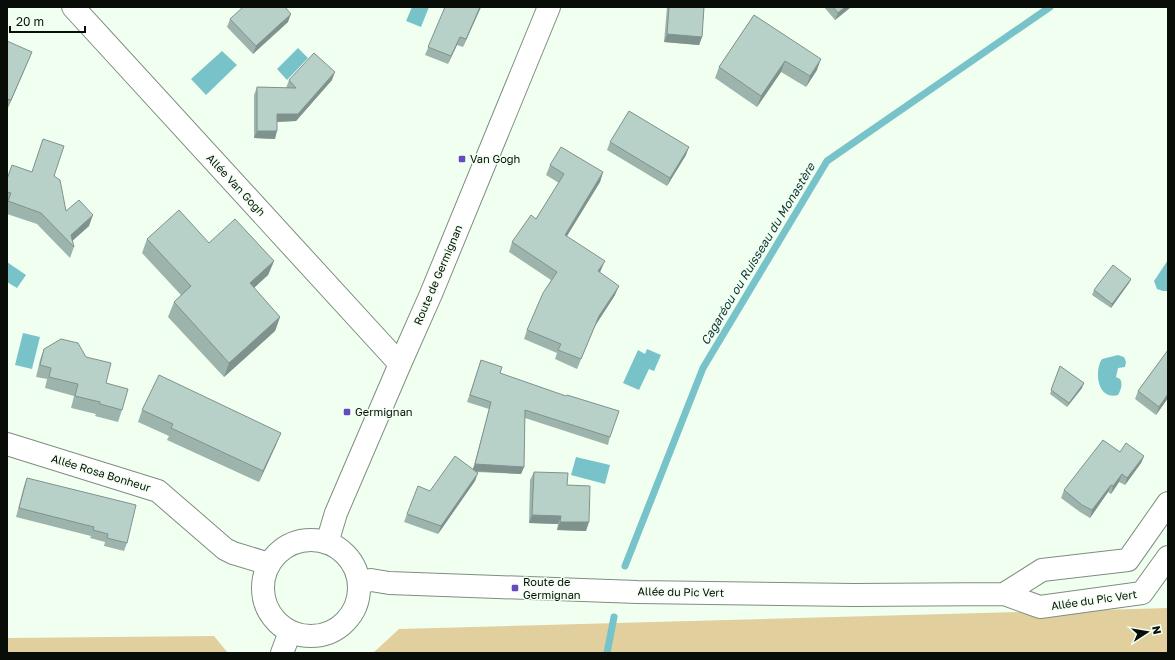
<svg xmlns="http://www.w3.org/2000/svg" width="1175" height="660" font-family="'Golos Text',sans-serif">
<rect width="100%" height="100%" fill="#f1fff1"/>
<path fill="#e2cf9e" d="M1168,608V653H373L399,629Z
M214,636L228,653H7V638Z"/>
<path fill="#78c3ca" d="M412,7H429L421,27L406,21Z
M298,48L308,58L287,80L277,69Z
M222,51L237,65L206,95L191,79Z
M1168,260V291H1163L1157,289L1154,281Z
M7,262L26,275L17,288L7,282Z
M23,333L40,337L32,369L15,365Z
M647,349L661,355L654,371L649,369L639,390L623,383L638,350L645,354Z
M1118,355L1124,357L1126,362L1125,367L1118,368L1116,377L1120,379C1123,384 1121,390 1118,395C1097,401 1094,370 1102,359Z
M576,457L610,465L605,484L571,475Z"/>
<g fill="none" stroke-linecap="round" stroke-linejoin="round">
<path stroke="#78c3ca" stroke-width="7" d="M625,566L703,368L827,161L1050,7
M607,653L614,617"/>
<defs>
<path id="minor" d="M73,7L400,364
M7,444L158,491L225,549L233,553L269,564
M263 588a48 48 0 1 1 96 0a48 48 0 1 1-96 0Z
M327,543L336,513L400,364L431,294L549,7
M359,583L371,580L389,583L637,592L854,595L1004,594L1040,607L1142,593L1168,557
M1004,594L1042,570L1128,560L1168,503
M282,653L290,632"/>
</defs>
<use href="#minor" stroke="#7e8e7f" stroke-width="24"/>
<use href="#minor" stroke="#fff" stroke-width="22"/>
</g>
<path fill="#9db4ad" d="M445,7H481L463,47L457,45L448,64L425,55Z
M667,7H704L702,37L699,45L664,42Z
M824,7H851L835,20Z
M754,15L817,70L806,87L781,72L757,107L715,78L719,67Z
M230,19L288,22L253,54L227,27Z
M7,41L29,59L8,108H7Z
M289,80H332L296,121L277,122L275,139L254,138V95L257,87L286,88Z
M43,139L66,211L89,226L72,241L74,247L70,258L37,224L7,214V179L32,172Z
M610,142L686,155L667,186L607,150Z
M550,165L603,172L600,182L567,236L601,270L600,273L615,295L595,326L577,369L555,359L557,353L524,339L527,330L551,280L509,252L512,242L536,219L559,183L546,175Z
M147,239L209,243L274,261L268,275L254,288L280,317L275,331L224,377L168,317L174,302L181,295L142,253Z
M1131,279L1129,283L1111,308L1092,295L1094,290Z
M44,349L86,357L106,383L122,410L118,422L95,416L96,414L71,408L74,396L45,388L47,379L36,377L40,360Z
M1168,350V398L1156,415L1135,399L1138,391Z
M481,360L500,373L610,437L608,445L525,418L524,467L521,474L476,472L475,481L438,534L404,522L407,514L473,469L489,409L467,402Z
M1060,366L1082,388L1067,407L1050,394Z
M142,410L276,445L259,482L167,440L169,436L138,422Z
M1120,452L1144,456L1141,463L1125,485L1119,482L1111,494L1108,492L1090,518L1080,512L1061,498L1064,490Z
M534,472L567,485L586,531L557,530L558,524L529,523L530,480Z
M27,478L127,543L124,551L104,546L105,542L90,538L91,536L16,517L24,486Z"/>
<path fill="#80928d" d="M480,7H481L463,47L466,39Z
M845,7H851L835,20L838,13Z
M291,14L288,22L253,54L256,46Z
M667,34L702,37L699,45L664,42Z
M460,37L457,45L448,64L451,56Z
M32,52L8,108L11,100Z
M821,59L817,70L806,87L810,76Z
M785,61L781,72L757,107L761,96Z
M335,72L332,80L296,121L274,122L277,114Z
M257,131H277L275,139L254,138Z
M689,147L686,155L667,186L670,178Z
M603,172L600,182L562,244L565,235Z
M93,215L89,226L70,243L71,235Z
M274,261L268,275L244,297L250,283Z
M605,261L601,270L594,281L598,271Z
M1131,279L1129,283L1111,308L1112,304Z
M619,286L615,295L595,326L577,369L599,316Z
M280,317L275,331L224,377L229,363Z
M1084,383L1082,388L1067,407L1069,403Z
M1168,394V398L1156,415L1159,407Z
M281,433L276,445L259,482L263,471Z
M1144,456L1141,463L1125,485L1127,478Z
M475,464L524,467L521,474L472,471Z
M478,473L475,481L438,534L441,526Z
M1122,474L1119,482L1111,494L1113,486Z
M1111,485L1108,492L1090,518L1092,510Z
M532,515L561,516L558,524L529,523Z
M560,522H589L586,531L557,530Z"/>
<path fill="#b7d1c9" stroke="#80928d" d="M243,7H285L291,14L256,46L230,19Z
M445,7H480L466,39L460,37L451,56L428,47Z
M669,7H704L702,37L667,34Z
M833,7H845L838,13Z
M754,15L821,59L810,76L785,61L761,96L719,67Z
M7,41L32,52L11,100L7,99Z
M314,53L335,72L298,114H277V131H257V87L296,88L289,80Z
M629,111L689,147L670,178L610,142Z
M43,139L64,146L54,176L60,180L66,211L79,200L93,215L71,235L74,247L41,213L8,201L11,193L7,192V179L12,165L32,172Z
M561,147L603,172L565,235L605,261L598,271L619,286L599,316L581,359L558,350L561,344L527,330L543,293L557,272L512,242L531,215L536,219L564,174L550,165Z
M179,210L209,243L235,219L274,261L250,283L280,317L229,363L174,302L191,286L147,239Z
M1113,265L1131,279L1112,304L1094,290Z
M61,339L78,343L86,357L111,363L106,383L128,389L122,410L100,404V402L75,396L78,384L49,377L51,368L40,365L44,349Z
M1168,350V394L1159,407L1138,391Z
M481,360L502,367L500,373L566,396L567,395L619,411L610,437L525,410L524,467L475,464L491,402L470,395Z
M1060,366L1084,383L1069,403L1051,390Z
M159,375L281,433L263,471L171,428L173,424L142,410Z
M1103,440L1120,452L1126,443L1144,456L1127,478L1122,474L1113,486L1111,485L1092,510L1082,505L1064,490Z
M455,456L478,473L441,526L407,514L418,486L430,491Z
M534,472L568,473L567,485L590,486L589,522H560L561,516L532,515Z
M27,478L136,505L127,543L107,538L108,534L93,530L94,527L19,508Z"/>
<g fill="#674ac3" stroke="#f1fff1" stroke-width="1.5">
<rect x="458" y="155" width="8" height="8" rx="2"/>
<rect x="343" y="408" width="8" height="8" rx="2"/>
<rect x="511" y="584" width="8" height="8" rx="2"/>
</g>
<g text-anchor="middle" stroke-width="3" stroke-linejoin="round" paint-order="stroke">
<g font-size="11" fill="#080d08" stroke="#f1fff1" text-anchor="start">
<text x="470" y="163">Van Gogh</text>
<text x="355" y="416">Germignan</text>
<text x="523" y="586">Route de<tspan x="523" dy="13">Germignan</tspan></text>
</g>
<g font-size="11" fill="#080d08" stroke="#f1fff1">
<text transform="translate(236 185) rotate(47)" y="4">Allée Van Gogh</text>
<text transform="translate(438 275) rotate(-67)" y="4">Route de Germignan</text>
<text transform="translate(101 473) rotate(17)" y="4">Allée Rosa Bonheur</text>
<text transform="translate(681 592) rotate(1)" y="4">Allée du Pic Vert</text>
<text transform="translate(1094 600) rotate(-8)" y="4">Allée du Pic Vert</text>
</g>
<g font-size="12" font-style="italic" fill="#0d3337" stroke="#f1fff1">
<text transform="translate(758 254) rotate(-59)" y="4">Cagaréou ou Ruisseau du Monastère</text>
</g>
</g>
<rect width="1175" height="660" fill="none" stroke="#080d08" stroke-width="16"/>
<g transform="translate(1147 632) rotate(78)" stroke="#f1fff1" stroke-width="3" paint-order="stroke">
<path d="M0-3L7 15L0 10L-7 15Z" fill="#080d08"/>
<text y="-6" font-size="11" font-weight="bold" text-anchor="middle" fill="#080d08">N</text>
</g>
<path d="M10 26v6h75v-6" fill="none" stroke="#080d08" stroke-width="2"/>
<text x="16" y="26" font-size="12" fill="#080d08" stroke="#f1fff1" stroke-width="3" paint-order="stroke">20 m</text>
</svg>
